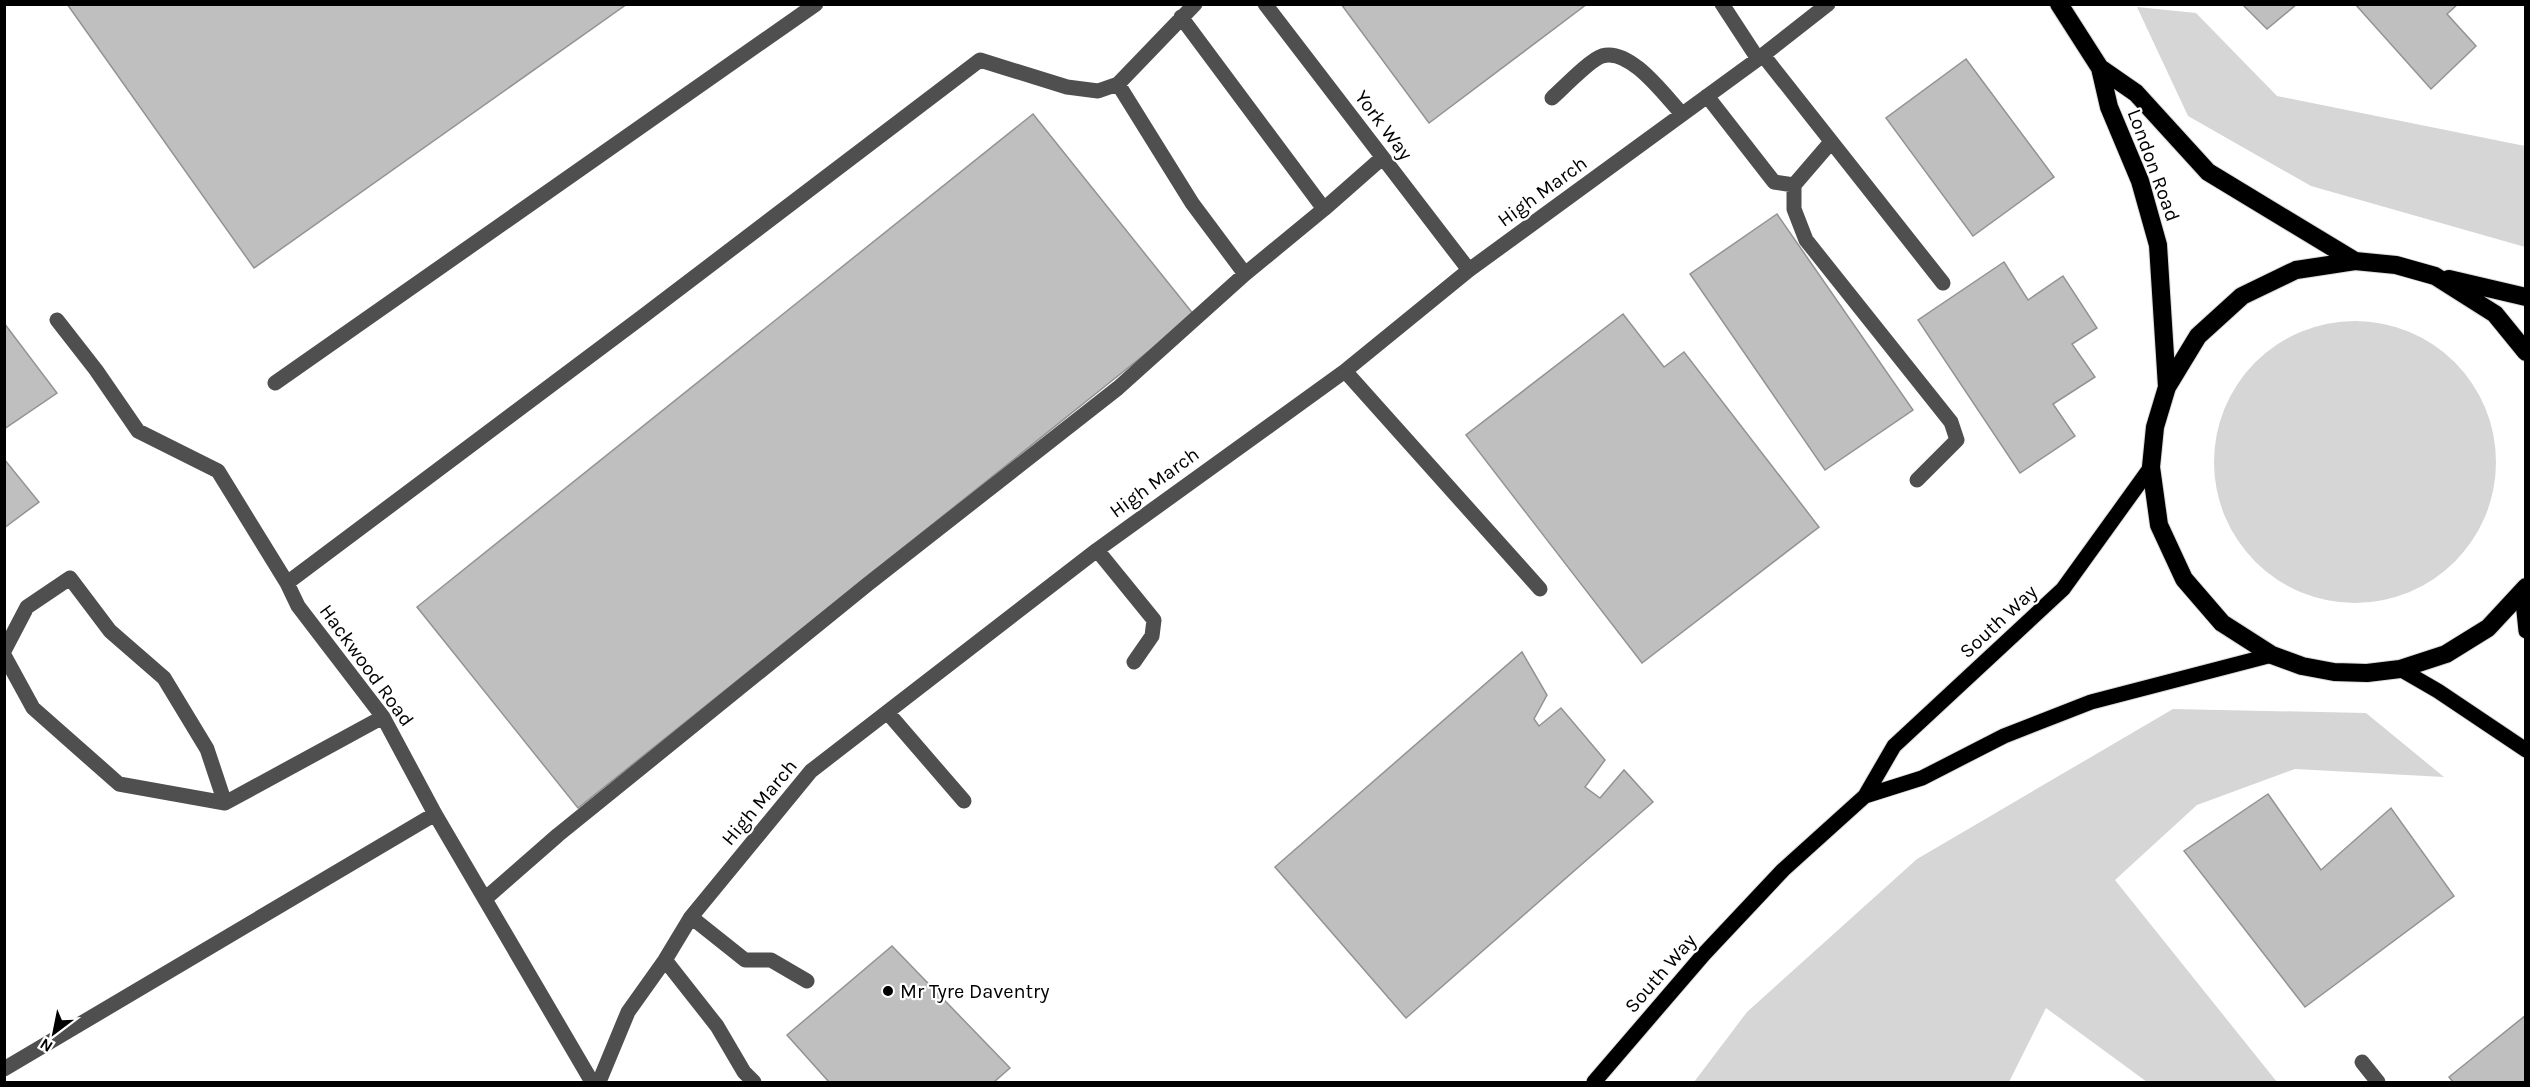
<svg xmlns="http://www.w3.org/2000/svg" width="2530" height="1087" font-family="Karla,sans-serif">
<rect width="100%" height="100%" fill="#fff"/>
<path fill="#d6d6d6" d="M2137,7L2196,13L2277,96L2525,146V247L2311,186L2188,116Z
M2214 462a141 141 0 1 1 282 0a141 141 0 1 1-282 0Z
M2173,709L2366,713L2444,777L2295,769L2197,805L2115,880L2277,1082H2147L2046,1008L2009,1082H1694L1747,1012L1917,859Z"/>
<path fill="#bfbfbf" stroke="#939393" stroke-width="1.5" d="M67,4H627L254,268Z
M1341,4H1587L1429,123Z
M2242,4H2297L2267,29Z
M2355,4H2458L2447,14L2476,46L2431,89Z
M1966,59L2054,177L1973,236L1886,118Z
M1033,114L1194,315L578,808L417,607Z
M1777,214L1913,410L1825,470L1690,274Z
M2004,262L2028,300L2063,276L2097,328L2072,344L2095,377L2053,404L2075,436L2020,473L1918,320Z
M1623,314L1664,367L1684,352L1819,527L1642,663L1466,435Z
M4,323L57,393L4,429Z
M4,459L39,502L4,528Z
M1522,652L1547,695L1534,719L1539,726L1561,708L1605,760L1585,787L1600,798L1624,770L1653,802L1406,1018L1275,867Z
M2268,794L2321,870L2391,808L2454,896L2305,1007L2184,851Z
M892,946L1010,1068L994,1082H829L787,1035Z
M2526,1015V1082H2453L2449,1077Z"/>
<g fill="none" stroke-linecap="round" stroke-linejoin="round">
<defs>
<path id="major" d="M2522,592L2526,631
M2400,669L2438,691L2526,750
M1865,796L1922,778L2004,736L2091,702L2272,655
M1594,1082L1704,954L1783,870L1865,796L1894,746L2063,589L2151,467"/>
<path id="highway" d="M2059,4L2100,68L2109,107L2140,181L2158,245L2167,387
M2100,68L2136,93L2208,172L2355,261
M2449,279L2526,297
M2526,352L2495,314L2435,276L2396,265L2355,261L2296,270L2242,296L2198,336L2167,387L2155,427L2151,467L2159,525L2184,579L2222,623L2272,655L2302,666L2334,672L2367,673L2400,669L2446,654L2488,628L2526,587"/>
</defs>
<use href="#major" stroke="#dbdbdb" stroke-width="17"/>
<use href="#highway" stroke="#dbdbdb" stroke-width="20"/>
<path stroke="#4f4f4f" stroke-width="15" d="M1265,4L1469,270
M1722,4L1758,59
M1181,17L1324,209L1382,158
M1763,55L1943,283
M1118,84L1192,203L1245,274L1324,209
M1707,96L1774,182L1794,185
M1552,98C1562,89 1591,59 1602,56C1630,47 1665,96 1682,114
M1831,142L1794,185V209L1806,240L1951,422L1957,440L1917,480
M57,320L96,370L138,431L218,471L287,583L298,606L383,717L435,814L592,1082
M1345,371L1540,589
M275,383L816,4
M1097,550L1154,620L1152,636L1134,662
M287,583L642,317L980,60L1067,87L1098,91L1118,84L1195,4
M4,651L27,607L70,578L110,631L164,678L207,749L225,803
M4,655L33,708L119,784L225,803L383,717
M888,713L964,801
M486,898L558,835L868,584L1118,388L1245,274
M691,917L745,960H771L807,981
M665,960L717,1026L744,1072L754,1082
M2362,1062L2378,1082
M4,1069L435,814
M599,1082L628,1012L665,960L691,917L811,771L1097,550L1345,371L1469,270L1758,59L1828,4"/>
<use href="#major" stroke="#000" stroke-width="15"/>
<use href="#highway" stroke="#000" stroke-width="18"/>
</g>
<circle fill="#000" stroke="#fff" stroke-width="2" cx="888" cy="991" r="6"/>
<g text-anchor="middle" stroke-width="4.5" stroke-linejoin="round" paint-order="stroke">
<g font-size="20" fill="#000" stroke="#fff">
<text transform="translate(1384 125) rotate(53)" y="7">York Way</text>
<text transform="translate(2154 165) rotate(70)" y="7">London Road</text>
<text transform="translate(1542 191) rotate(-36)" y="7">High March</text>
<text transform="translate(1154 482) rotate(-36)" y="7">High March</text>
<text transform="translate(1998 621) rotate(-43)" y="7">South Way</text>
<text transform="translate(367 665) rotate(54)" y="7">Hackwood Road</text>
<text transform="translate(759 802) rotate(-50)" y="7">High March</text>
<text transform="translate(1660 973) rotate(-49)" y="7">South Way</text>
</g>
<g font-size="20" fill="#000" stroke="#fff" text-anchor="start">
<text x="900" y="998">Mr Tyre Daventry</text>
</g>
</g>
<rect width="2530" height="1087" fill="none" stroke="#000000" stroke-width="12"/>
<g transform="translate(54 1033) rotate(212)" stroke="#ffffff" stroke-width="4.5" paint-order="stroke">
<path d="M0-4.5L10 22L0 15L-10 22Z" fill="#000000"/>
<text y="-9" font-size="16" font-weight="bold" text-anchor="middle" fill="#000000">N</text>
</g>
</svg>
